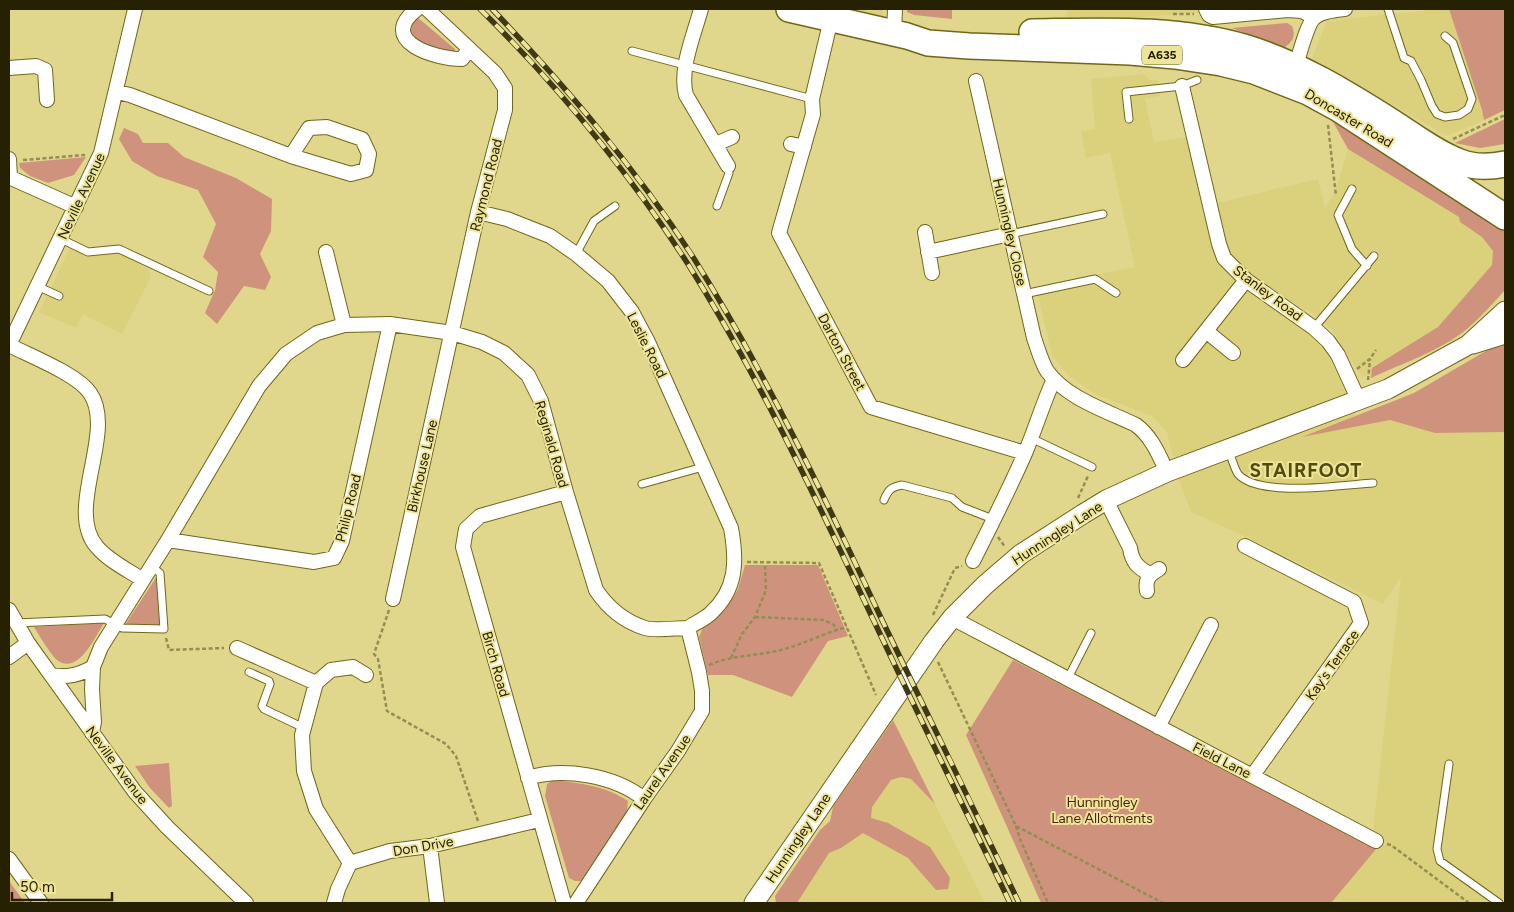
<svg xmlns="http://www.w3.org/2000/svg" width="1514" height="912" font-family="Figtree,sans-serif">
<rect width="100%" height="100%" fill="#e1d78c"/>
<path fill="#dbd07c" d="M846,9H883V18L864,13Z
M1067,9H1237L1067,24Z
M1437,9H1449L1482,110L1484,120L1447,136L1312,58L1327,21Z
M1144,74L1150,80H1157L1160,96L1145,99L1154,142L1188,137L1204,206L1318,179L1325,208L1335,193L1348,149L1459,217L1505,251L1451,324L1378,373L1362,377L1332,330L1307,309L1294,323L1318,341L1333,365L1356,416L1306,436L1390,420L1435,433L1505,432V903H1331L1377,848L1386,845L1373,831L1401,577L1383,604L1242,535L1191,512L1179,480L1167,432L1152,416L1095,394L1068,375L1052,355L1036,287L1135,267L1110,153L1086,158L1081,131L1095,129L1091,79Z
M70,248L86,256L121,254L148,269L151,277L122,334L83,314L76,328L39,312Z
M901,777L911,779L935,804L985,903H797L829,853L841,848L891,780Z"/>
<path fill="#cf937d" d="M907,9H952V19L914,15L907,12Z
M1449,9H1505V110L1484,120L1482,110Z
M417,17L455,49V53L421,46L408,33V26Z
M1287,23L1292,26C1296,35 1293,42 1285,47L1278,46L1232,28Z
M1505,119V144L1480,148L1455,143Z
M1332,120L1494,220L1505,230V290C1493,303 1481,317 1467,329C1440,351 1403,363 1371,378L1372,368L1438,327L1492,265L1493,251L1482,237L1460,222L1459,217L1348,149Z
M124,128L138,134L143,143H168L184,157L236,178L272,199L271,231L260,254L271,277L265,290L244,286L217,324L205,313L215,290L218,272L203,257L216,224L198,190L157,176L132,161L119,139Z
M86,157L74,175L48,183L30,176L20,168L19,163Z
M1505,343V432L1435,433L1390,420L1302,437L1414,393L1496,345Z
M745,565H818L848,636L828,641L792,697L733,675H708L699,637L704,625L725,610L738,589Z
M157,576L159,580L162,627L125,625Z
M104,623C95,637 78,676 57,660C51,655 39,635 34,627Z
M1013,660L1377,848L1331,903H1041L966,735Z
M893,720L935,804L911,779L901,777L891,780L872,807L871,818L888,823L930,847L950,878L948,889L936,890L908,858L863,833L841,848L829,853L797,903H776L775,896L820,830L830,821L833,807Z
M169,763L172,806L169,808L150,788L135,766Z
M553,780C580,783 606,786 628,801L627,812L581,881H575L569,878L545,796L547,784Z
M9,881L25,903H9Z"/>
<g fill="none" stroke-linecap="round" stroke-linejoin="round">
<defs>
<path id="lane" d="M1388,9L1404,58L1411,61L1421,80L1432,106L1437,114L1445,117L1459,115L1468,109L1472,99L1453,43L1445,36
M632,51L812,99
M1129,119L1126,92L1182,86L1197,80
M1352,189L1338,215L1352,249L1367,266
M717,206L729,173L728,166
M1010,234L1103,214
M61,239L88,252L119,249L209,291
M576,254L594,221L615,206
M37,286L59,296
M1024,294L1095,279L1116,293
M1314,328L1374,256
M1031,438L1092,467
M1228,449C1231,456 1234,468 1238,474C1259,498 1342,485 1373,483
M642,484L703,467
M884,500C888,490 891,487 902,485L952,498L962,507L993,519
M16,623L105,619L122,628L164,629L160,573L152,567
M249,672L269,681L270,684L262,706L264,709L304,728
M1067,680L1091,633
M1449,764L1437,849L1440,861L1499,903"/>
<path id="street" d="M417,9C376,41 435,59 462,59L469,49
M701,9C694,35 679,69 686,95L728,166
M1206,9L1209,15L1213,17L1288,10L1302,11L1314,17
M831,19L812,99L813,114L779,233L871,407L1025,453
M894,33L895,9
M1295,67C1299,57 1307,24 1314,18C1321,11 1336,10 1345,9
M9,68L36,66L45,70L47,100
M976,81L1034,338C1038,349 1041,361 1047,371C1066,398 1107,411 1136,425C1152,437 1159,455 1167,472
M1182,86L1219,244L1224,258L1246,280L1314,328L1328,341L1338,355L1359,401
M117,92L130,95L291,156L309,128L327,127L362,139L369,154L366,170L351,174L291,156
M716,144L732,137
M791,144L804,147
M9,159L10,177
M9,177L76,207
M478,212L507,219L550,236L576,254L608,281L632,312L648,342L731,528C737,561 737,589 711,613C705,619 695,623 688,628
M925,232L932,273
M326,252L344,325
M928,252L1010,234
M1206,331L1233,353
M9,345L101,153L135,9
M9,345C30,356 77,374 90,393C117,432 64,509 97,547C109,561 128,570 143,580
M1183,360L1246,280
M1106,500L1130,548C1132,562 1138,568 1150,574
M168,540L314,562L334,558L342,541L390,324
M1245,546L1354,602L1361,623L1253,775
M973,561C991,525 1010,488 1026,451C1036,427 1043,403 1054,379
M1147,591C1145,579 1149,575 1159,569
M393,599L478,212L505,110V88L495,73L427,9
M9,610L28,643L135,792L167,827L246,903
M952,618L1376,841
M237,648L316,683
M9,657L28,643
M51,675C67,678 79,675 93,667
M1158,727L1211,625
M92,733L94,722L92,689L93,667L101,647L168,540L259,386L286,354L317,333L344,325L390,324L452,333L482,342L504,353L528,375L541,401L566,492L596,590C608,608 623,621 645,628C655,631 676,628 688,628
M528,778C563,767 614,775 644,799
M430,846L437,903
M9,859L41,903
M350,863L316,809L304,771L302,735L316,683L331,670L353,667L366,675
M334,903L338,889L350,863L390,851L430,846L539,820
M564,903L463,547L466,529L480,516L566,492
M576,903L644,799L678,751L702,711V691L699,672L688,628"/>
<path id="secondary" d="M1473,344L1505,334
M754,903L934,641L952,618L985,585L1021,554L1083,514L1106,500L1167,472L1388,389L1468,345L1505,311"/>
<path id="highway" d="M789,9L907,36L928,43L969,46L1130,52L1175,56L1221,63L1254,71L1308,92L1339,109L1505,217
M1032,32C1104,31 1176,27 1247,48C1299,64 1346,93 1392,122C1414,136 1436,153 1460,162C1475,168 1490,167 1505,164"/>
</defs>
<use href="#lane" stroke="#716719" stroke-width="9"/>
<use href="#street" stroke="#716719" stroke-width="16"/>
<use href="#secondary" stroke="#716719" stroke-width="21"/>
<use href="#highway" stroke="#716719" stroke-width="28"/>
<path stroke="#948d54" stroke-width="2.5" stroke-dasharray="4 2.5" stroke-linecap="butt" d="M1173,14H1194
M1328,125L1336,196
M1453,139L1505,115
M23,160L85,155
M1357,369L1370,359L1376,350
M1368,380L1370,360
M1078,498L1088,476
M998,537L1005,547
M747,562L819,563L876,695
M389,610L374,654L378,659L387,711L446,744L456,756L478,821
M933,615L955,568L962,566
M755,617L824,620L834,625L837,630
M166,638L169,650L224,648
M731,658L742,634L755,617L766,590L765,566
M938,662L1016,826L1163,903
M709,665C732,655 757,656 781,650C804,644 824,633 847,627
M1016,826L1020,839L1048,903
M1387,844L1391,845L1469,903"/>
<use href="#lane" stroke="#fff" stroke-width="7"/>
<use href="#street" stroke="#fff" stroke-width="14"/>
<use href="#secondary" stroke="#fff" stroke-width="19"/>
<use href="#highway" stroke="#fff" stroke-width="25"/>
<defs>
<path id="rail" d="M480,9C557,85 627,170 686,261C762,381 821,510 882,638C924,727 968,815 1010,903
M492,9C565,86 635,167 693,257C766,373 824,496 882,620C927,714 974,808 1019,903"/>
</defs>
<use href="#rail" stroke="#3f3a15" stroke-width="5.5"/>
<use href="#rail" stroke="#efe599" stroke-width="4" stroke-dasharray="11" stroke-linecap="butt"/>
</g>
<g text-anchor="middle" stroke-width="4" stroke-linejoin="round" paint-order="stroke">
<rect fill="#efe599" stroke="#625c2f" stroke-width="1" x="1142" y="45.5" width="40" height="19" rx="4"/>
<g font-size="12" font-weight="bold" fill="#252102">
<text x="1162" y="59">A635</text>
</g>
<g font-size="14" fill="#252102" stroke="#efe599">
<text transform="translate(1349 118) rotate(31)" y="5">Doncaster Road</text>
<text transform="translate(486 185) rotate(-76)" y="5">Raymond Road</text>
<text transform="translate(81 196) rotate(-65)" y="5">Neville Avenue</text>
<text transform="translate(1010 232) rotate(77)" y="5">Hunningley Close</text>
<text transform="translate(1268 293) rotate(37)" y="5">Stanley Road</text>
<text transform="translate(647 345) rotate(63)" y="5">Leslie Road</text>
<text transform="translate(842 352) rotate(62)" y="5">Darton Street</text>
<text transform="translate(552 444) rotate(74)" y="5">Reginald Road</text>
<text transform="translate(422 466) rotate(-77)" y="5">Birkhouse Lane</text>
<text transform="translate(348 508) rotate(-76)" y="5">Philip Road</text>
<text transform="translate(1057 533) rotate(-33)" y="5">Hunningley Lane</text>
<text transform="translate(496 664) rotate(74)" y="5">Birch Road</text>
<text transform="translate(1332 665) rotate(-55)" y="5">Kay's Terrace</text>
<text transform="translate(1222 760) rotate(27)" y="5">Field Lane</text>
<text transform="translate(117 765) rotate(53)" y="5">Neville Avenue</text>
<text transform="translate(662 772) rotate(-55)" y="5">Laurel Avenue</text>
<text transform="translate(798 838) rotate(-56)" y="5">Hunningley Lane</text>
<text transform="translate(423 846) rotate(-10)" y="5">Don Drive</text>
</g>
<g font-size="14" fill="#4b1f0d" stroke="#efe599">
<text x="1102" y="807">Hunningley<tspan x="1102" dy="16">Lane Allotments</tspan></text>
</g>
<g font-size="19" font-weight="bold" letter-spacing="1" fill="#524b0f" stroke="#efe599">
<text x="1306" y="477">STAIRFOOT</text>
</g>
</g>
<rect width="1514" height="912" fill="none" stroke="#252102" stroke-width="20"/>
<path d="M12 892v8h100v-8" fill="none" stroke="#252102" stroke-width="2.5"/>
<text x="20" y="892" font-size="15" fill="#252102" stroke="#efe599" stroke-width="4" paint-order="stroke">50 m</text>
</svg>
